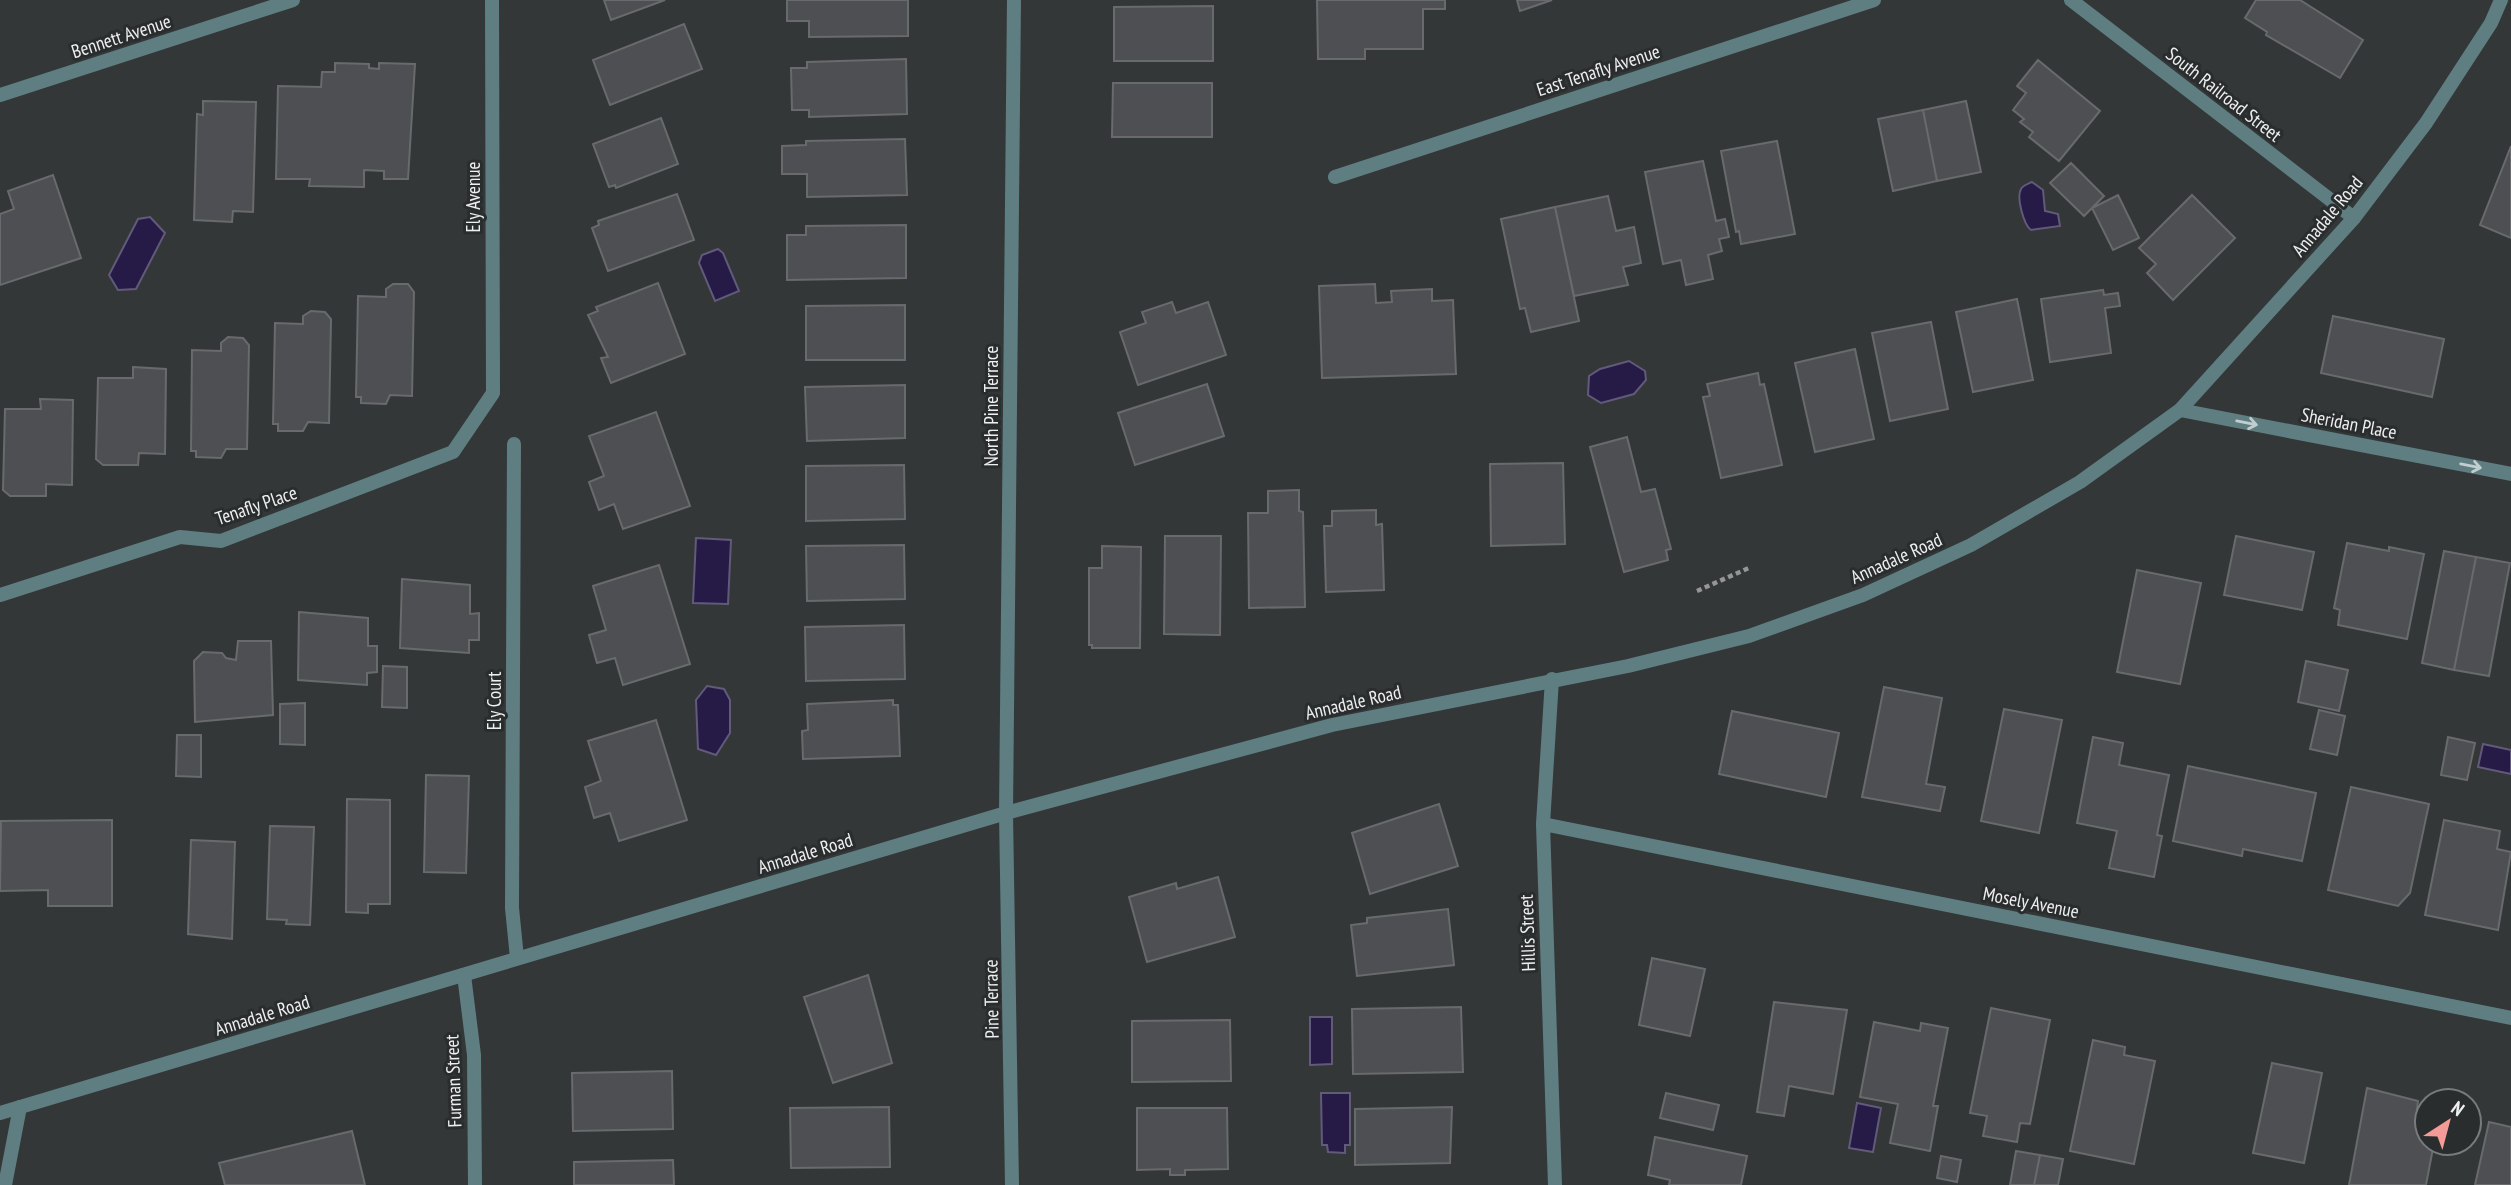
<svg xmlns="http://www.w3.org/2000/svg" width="2511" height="1185" font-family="'PT Sans Narrow',sans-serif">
<rect width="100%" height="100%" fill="#343738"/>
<path fill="#261a47" stroke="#625a7a" stroke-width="2" d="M2032,182L2043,190L2045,211L2058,214L2060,226L2031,230C2024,225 2016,198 2021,189C2023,185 2028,184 2032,182Z
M150,217L165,233L136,289L118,290L109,275L138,219Z
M718,249L723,253L739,291L715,301L699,263L702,255Z
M1629,361L1645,371L1646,380L1634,394L1601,403L1588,395L1589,376L1600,369Z
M696,538L731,540L728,604L693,603Z
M707,686L724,689L730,700V733L716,755L698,749L696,700Z
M2483,744L2511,750V774L2478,767Z
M1310,1017H1332V1064L1310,1065Z
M1321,1093H1350V1145H1345V1153L1328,1152L1327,1145H1322Z
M1857,1103L1881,1108L1873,1152L1849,1148Z"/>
<path fill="#4e4f52" stroke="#686a6c" stroke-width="2" d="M604,0H665L611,20Z
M787,0H908V36L809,37V21H787Z
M1317,0H1445V9H1423V49H1365V59H1318Z
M1517,0H1552L1520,11Z
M2256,0H2300L2363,40L2340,78L2266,35L2267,32L2245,18Z
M1213,6V61H1114V7Z
M684,24L702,69L610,105L593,60Z
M906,59L907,114L809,117V110H792L791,68H807V62Z
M2038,60L2100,111L2059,161L2029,137L2033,132L2020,122L2024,119L2013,110L2026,93L2017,86Z
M335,63L369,64V68L379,69V63L415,64L408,179H384V171L364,170V187L309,186L310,179H276L278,86L321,87L322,72H335Z
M1113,83H1212V137H1112Z
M203,101L256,102L253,212L233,211L232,222L194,220L197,114L203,115Z
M1966,101L1981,172L1937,181L1923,110Z
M1923,110L1937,181L1893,191L1878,119Z
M661,118L678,164L616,188L615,185L609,187L593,144Z
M905,139L907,195L807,197V174H782V146L806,145V141Z
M1777,141L1795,234L1741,244L1739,231L1736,232L1721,151Z
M2511,146V238L2480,225Z
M1703,161L1716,221L1725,219L1729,237L1719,239L1722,251L1708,255L1713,279L1686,285L1681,260L1663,264L1645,172Z
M2071,163L2104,196L2084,216L2050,183Z
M53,175L81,258L0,285V214L14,209L8,191Z
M677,194L694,240L608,271L592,228L599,225L598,221Z
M2118,195L2139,238L2113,250L2092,208Z
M2192,195L2235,238L2173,300L2147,273L2156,264L2139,248Z
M1608,196L1616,231L1634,227L1641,263L1623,267L1628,285L1574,296L1555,207Z
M1555,207L1579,321L1531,332L1525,308L1520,309L1501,219Z
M906,225V278L787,280V235H806V226Z
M658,283L685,354L611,383L601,358L608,357L588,315L598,311L596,307Z
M393,284H408L414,292L412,396L390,395L386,404L361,403V397H356L358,296L386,297V289Z
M1375,284L1376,303L1392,302L1391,291L1432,289V301L1453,300L1456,374L1322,378L1319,286Z
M2103,290L2104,295L2118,293L2120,306L2105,308L2111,353L2050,362L2041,299Z
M2017,299L2033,380L1973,392L1956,312Z
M1172,302L1176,313L1208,302L1226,355L1138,385L1120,332L1146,323L1142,312Z
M905,305V360H806V306Z
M311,311L325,312L331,319L329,423L308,422L303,431H278V424H273L275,323L303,324V316Z
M2333,316L2444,339L2432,397L2321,373Z
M1931,322L1948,409L1890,421L1872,333Z
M228,337L243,338L249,345L247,449H226L221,458L196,457V451H191L192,350L221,351V343Z
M1855,349L1874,439L1815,452L1795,363Z
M133,367L166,369L165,454L139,453L138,465H103L96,459L98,378H133Z
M1758,373L1760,385L1764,384L1782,465L1721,478L1703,397L1710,396L1707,384Z
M1207,384L1224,436L1135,465L1118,413Z
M905,385V438L807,441L805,387Z
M40,399L73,400L72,485L46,484V496H10L3,490L5,409H41Z
M656,412L690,506L623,529L614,504L599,510L589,482L604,476L589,436Z
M1627,437L1641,492L1655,489L1671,549L1666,550L1668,560L1624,572L1590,447Z
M1563,463L1565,544L1491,546L1490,464Z
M904,465L905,519L806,521V466Z
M1299,490V511L1303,512L1305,607L1249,608L1248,513H1268V491Z
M1376,510V525L1382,524L1384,590L1326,592L1324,526H1332V511Z
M1165,536H1221L1220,635L1164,634Z
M2236,536L2314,552L2302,610L2224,595Z
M2347,543L2389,551V547L2424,554L2407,639L2338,625L2340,610L2334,608Z
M904,545L905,599L807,601L806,546Z
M1102,546L1141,547L1140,648H1092V645H1089V568H1102Z
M2444,551L2476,557L2454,670L2422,663Z
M2476,557L2510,563L2489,676L2454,670Z
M659,565L690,664L623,685L615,658L597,663L589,635L606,630L593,586Z
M2137,570L2201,583L2180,684L2117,672Z
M402,579L470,585V614L479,613V640H469V653L400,648Z
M299,612L368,618V646H377V672L367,673V685L298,680Z
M904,625L905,679L806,681L805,627Z
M238,641H271L273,715L195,722L194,661L203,652L222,653L226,658L236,660Z
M2306,661L2348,670L2339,711L2298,702Z
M383,666L407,667V708L382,707Z
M1884,687L1942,698L1926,784L1945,787L1940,811L1862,797Z
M893,700V705H898L900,756L803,759L802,731L808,730L807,704Z
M305,703V745L280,744V704Z
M2004,709L2062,720L2039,833L1981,821Z
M2319,710L2345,716L2337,755L2310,749Z
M1732,711L1839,733L1826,797L1719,774Z
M656,720L687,820L619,841L610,813L594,818L585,787L601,781L588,741Z
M177,735H201V777L176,776Z
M2093,737L2123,743L2119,765L2169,775L2157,835L2162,836L2154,877L2109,868L2117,831L2077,823Z
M2448,737L2475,743L2467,780L2441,775Z
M2188,766L2316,793L2302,861L2243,849L2242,856L2173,841Z
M426,775L469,776L466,873L424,872Z
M2351,787L2429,804L2410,893L2398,906L2328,890Z
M347,799L390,800V904H368V913L346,912Z
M1439,804L1458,866L1370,894L1352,833Z
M112,820V906H48V890L0,891L1,821Z
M2444,820L2500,831L2497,849L2511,852L2498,930L2425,915Z
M270,826L314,827L310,925L286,924L287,920L267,919Z
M191,840L235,842L232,939L188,934Z
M1218,877L1235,937L1147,962L1129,897L1176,883L1177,889Z
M1448,909L1454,965L1357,976L1351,925L1367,923V918Z
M1652,958L1705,969L1690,1036L1639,1025Z
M868,975L892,1063L833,1083L804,997Z
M1774,1002L1847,1010L1833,1094L1789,1086L1784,1116L1757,1112Z
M1461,1007L1463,1072L1353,1074L1352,1009Z
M1991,1008L2050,1020L2030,1124L2020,1123L2017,1142L1983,1136L1987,1116L1970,1113Z
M1230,1020L1231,1081L1132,1082V1021Z
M1874,1022L1920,1031L1921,1023L1948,1028L1933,1106H1938L1930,1151L1890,1143L1898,1104L1860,1097Z
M2093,1040L2125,1047L2124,1055L2155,1061L2134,1164L2070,1151Z
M2272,1063L2322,1073L2304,1163L2253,1153Z
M672,1071L673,1129L573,1131L572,1073Z
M2367,1088L2418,1101L2417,1109L2427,1111V1143H2434L2426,1185H2349Z
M1666,1093L1719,1105L1713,1130L1660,1118Z
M889,1107L890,1167L791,1168L790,1108Z
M1452,1107L1450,1163L1355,1165V1109Z
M1137,1108H1227L1228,1169L1185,1170V1175H1170V1169L1137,1170Z
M2489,1122L2511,1127V1185H2475Z
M352,1131L365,1185H225L219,1163Z
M1655,1137L1747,1156L1741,1185H1669L1670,1180L1648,1175Z
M2016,1151L2040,1155L2034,1185H2010Z
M2040,1155L2063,1159L2058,1185H2034Z
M1941,1156L1961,1160L1957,1182L1937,1178Z
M673,1160L674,1185H574V1162Z"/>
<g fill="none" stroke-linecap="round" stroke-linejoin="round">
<path stroke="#949697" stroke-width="4.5" stroke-dasharray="5 3.5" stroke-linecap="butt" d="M1697,591L1751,567"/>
<path stroke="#5f7e81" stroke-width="14" d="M2071,0L2354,218
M0,95L293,0
M1335,177L1874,0
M2180,410L2511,474
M514,444L512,908L517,958
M0,595L180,537L221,541L453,452L493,393L492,0
M1552,679L1543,824L1555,1185
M1543,824L2511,1018
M464,975L474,1055L475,1185
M5,1185L20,1107
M1012,1185L1006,813L1014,0"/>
<path stroke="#5f7e81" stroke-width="14" d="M0,1113L1006,813L1332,725L1628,666L1749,636L1863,595L1971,545L2080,482L2180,410L2354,218L2426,123L2491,23L2501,0"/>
</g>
<defs><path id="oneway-shaft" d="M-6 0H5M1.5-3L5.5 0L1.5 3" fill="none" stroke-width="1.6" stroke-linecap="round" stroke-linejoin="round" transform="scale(1.75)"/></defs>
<g stroke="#c2cdcf">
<use href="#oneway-shaft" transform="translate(2247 423) rotate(11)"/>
<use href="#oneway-shaft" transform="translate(2471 466) rotate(11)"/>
</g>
<g text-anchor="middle" stroke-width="6" stroke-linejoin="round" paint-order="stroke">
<g font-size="19" fill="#edeff0" stroke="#2a2d2e">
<text transform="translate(121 36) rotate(-18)" y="7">Bennett Avenue</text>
<text transform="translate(1598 70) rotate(-18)" y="7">East Tenafly Avenue</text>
<text transform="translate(2224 94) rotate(38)" y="7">South Railroad Street</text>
<text transform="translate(473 197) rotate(-90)" y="7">Ely Avenue</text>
<text transform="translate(2327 216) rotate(-50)" y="7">Annadale Road</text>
<text transform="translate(991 406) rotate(-90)" y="7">North Pine Terrace</text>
<text transform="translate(2349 423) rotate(11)" y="7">Sheridan Place</text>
<text transform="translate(256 505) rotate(-19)" y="7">Tenafly Place</text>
<text transform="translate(1896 558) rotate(-24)" y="7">Annadale Road</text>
<text transform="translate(494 701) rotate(-90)" y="7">Ely Court</text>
<text transform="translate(1353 702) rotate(-13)" y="7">Annadale Road</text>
<text transform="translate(805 853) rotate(-17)" y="7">Annadale Road</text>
<text transform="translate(2031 902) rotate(11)" y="7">Mosely Avenue</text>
<text transform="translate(1527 933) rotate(-92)" y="7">Hillis Street</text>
<text transform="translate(991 999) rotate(-91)" y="7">Pine Terrace</text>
<text transform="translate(262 1015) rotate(-17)" y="7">Annadale Road</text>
<text transform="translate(453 1081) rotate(-92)" y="7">Furman Street</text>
</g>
</g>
<g transform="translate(2448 1122) rotate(36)"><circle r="33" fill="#2a2d2e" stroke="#787b7c" stroke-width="2"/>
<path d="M0-5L12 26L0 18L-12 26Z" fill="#f59b97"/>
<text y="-10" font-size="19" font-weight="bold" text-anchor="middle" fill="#edeff0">N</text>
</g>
</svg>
